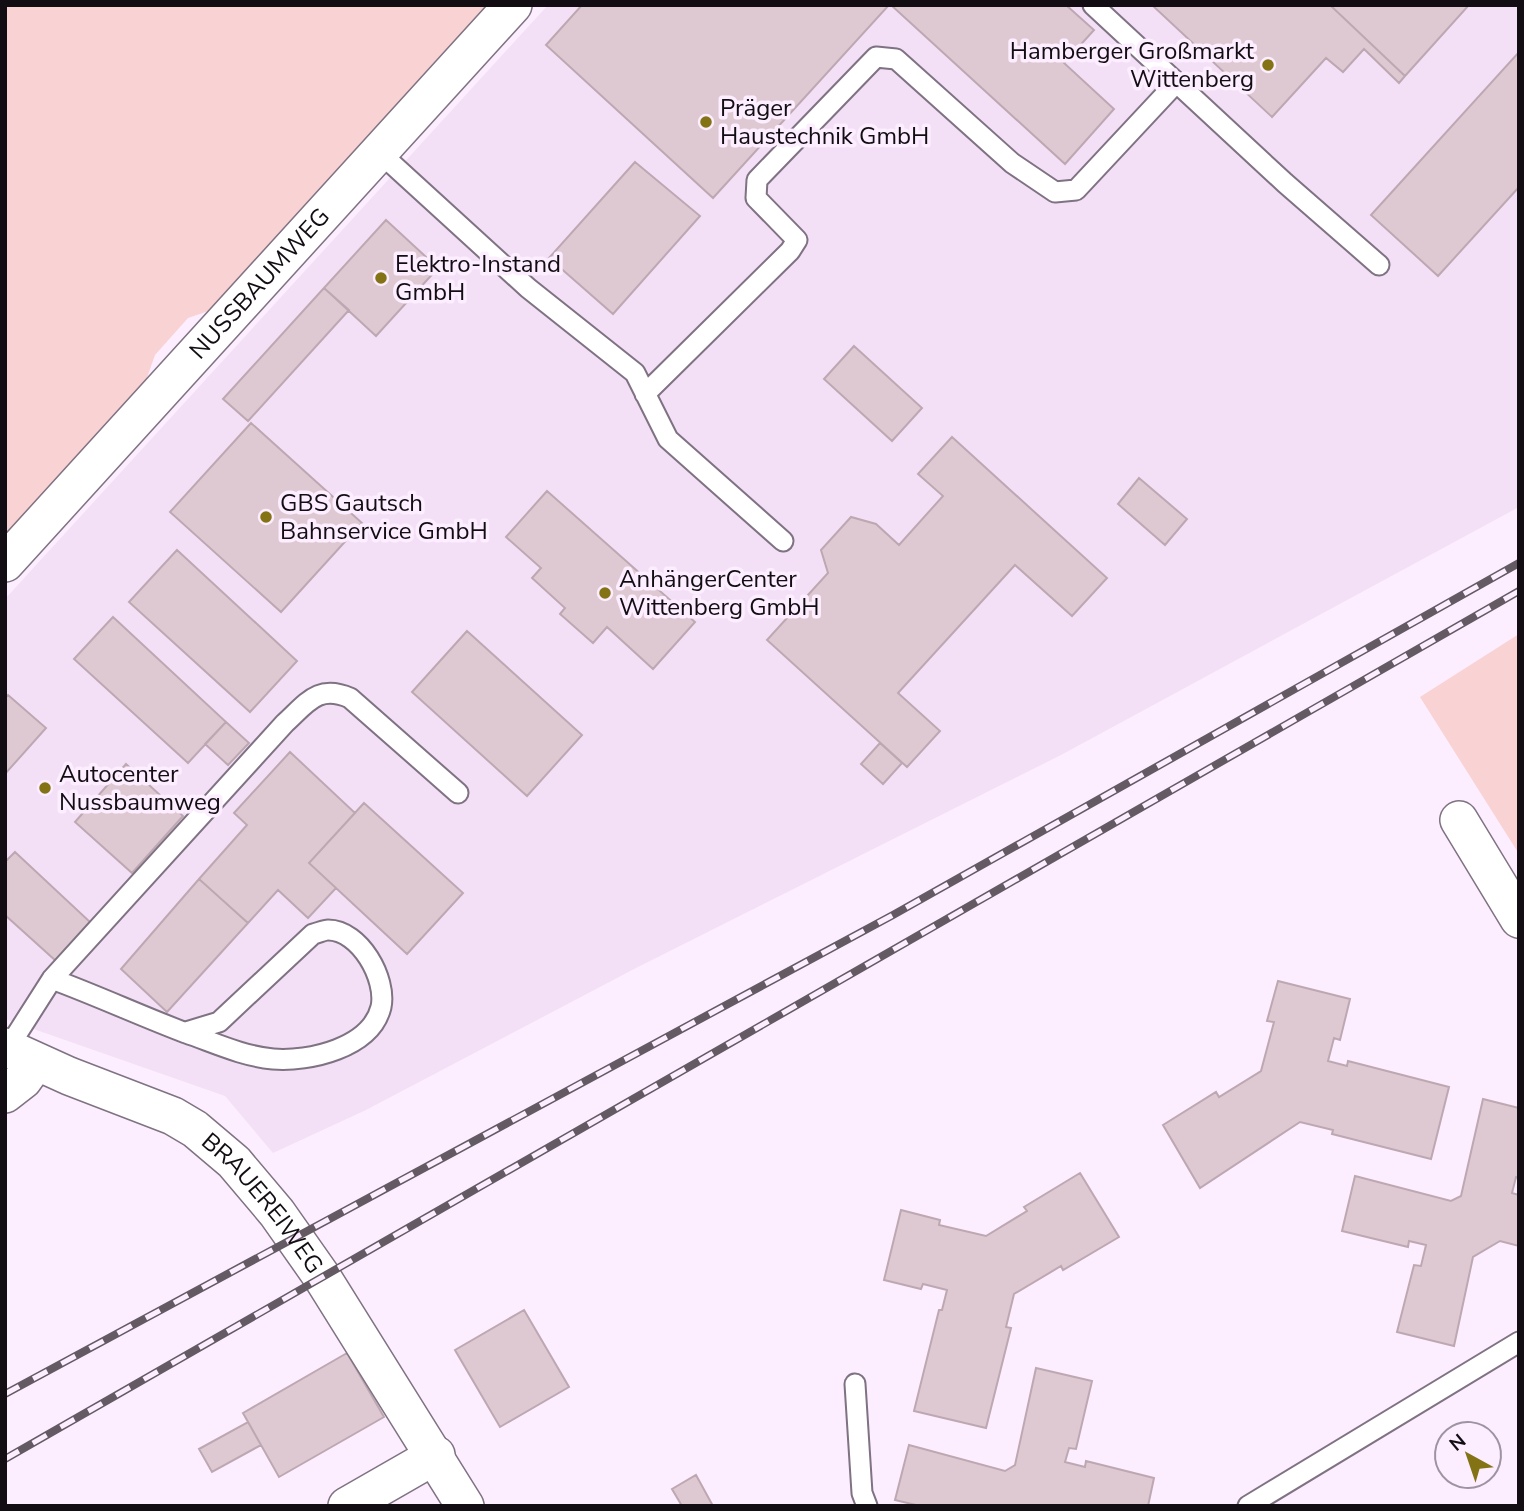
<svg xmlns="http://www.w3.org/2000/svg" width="1524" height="1511" font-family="'Nunito Sans',sans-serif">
<rect width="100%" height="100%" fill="#fcedff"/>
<path fill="#f3e0f7" d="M548,5H1519V507L1061,755L636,968L366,1110L273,1153L225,1096L5,1019V599Z"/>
<path fill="#f9d2d3" d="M5,5H489L214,309L188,318L155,355L144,386L5,538Z
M1519,634V854L1420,697Z"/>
<path fill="#dec9d3" stroke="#bda8b2" stroke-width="2" d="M582,5H889L713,198L546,45Z
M891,5H1066L1094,30L1064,63L1114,109L1065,164Z
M1152,5H1330L1405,76L1399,83L1364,49L1343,72L1326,58L1272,117Z
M1330,5H1469L1405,76Z
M1519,52V187L1438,276L1371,215Z
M635,162L700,216L613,314L549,258Z
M386,220L438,268L376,336L324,288Z
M324,288L349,310L248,421L223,399Z
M854,346L922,408L892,441L824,379Z
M251,423L362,523L281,612L170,512Z
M952,437L1107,578L1072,616L1015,565L898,693L940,731L907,767L767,640L828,573L821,550L851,517L876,524L899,545L943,496L918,474Z
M1139,478L1187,519L1165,545L1118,504Z
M547,491L695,622L653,669L607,627L593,643L560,614L565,608L532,578L541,568L506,537Z
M177,550L297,661L250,712L129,602Z
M113,617L226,722L188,763L74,659Z
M467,631L582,735L527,796L412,692Z
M8,695L46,728L5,774V698Z
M226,722L249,743L228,765L205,744Z
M880,743L902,763L883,784L861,764Z
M290,752L355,813L309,863L336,888L308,918L278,890L248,923L199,879L247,825L234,813Z
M126,764L183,816L132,873L75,822Z
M364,803L463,893L407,954L309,863Z
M15,852L90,922L56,961L5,915V862Z
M199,879L248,923L167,1012L121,969Z
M1278,981L1350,999L1340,1040L1334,1038L1328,1061L1347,1066L1348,1061L1449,1087L1431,1159L1332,1134L1333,1130L1300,1122L1200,1188L1163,1125L1216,1092L1219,1097L1261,1071L1274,1022L1267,1021Z
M1483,1099L1519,1108V1178L1516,1177L1512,1193L1519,1195V1246L1500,1241L1473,1257L1454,1346L1397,1332L1414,1265L1421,1266L1426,1245L1409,1241L1408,1247L1342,1231L1355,1176L1451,1201L1461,1196Z
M1080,1173L1119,1237L1063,1270L1061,1266L1014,1294L1006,1327L1011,1328L986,1428L914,1411L939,1310H942L947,1290L923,1284L921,1289L884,1280L901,1210L940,1220L939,1225L986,1236L1027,1211L1024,1207Z
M524,1310L569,1387L500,1427L455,1350Z
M347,1353L384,1417L279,1477L243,1413Z
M1036,1368L1092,1381L1076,1449L1069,1448L1065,1462L1085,1467L1086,1461L1154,1478L1148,1506H920L895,1500L909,1445L1005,1471L1015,1465Z
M248,1422L261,1445L212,1472L199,1449Z
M696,1475L713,1506H682L672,1489Z"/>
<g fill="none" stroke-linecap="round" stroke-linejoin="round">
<defs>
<path id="service" d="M1093,5L1285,183L1379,265
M379,152L528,288L635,373L668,439L783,541
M645,394L790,251L797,240L756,198L757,180L876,57L896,59L1012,163L1055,192L1076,190L1176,83
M52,979C98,996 141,1016 186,1033C215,1043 242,1056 273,1059C309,1062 371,1048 381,1007C387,979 360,930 328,930C324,930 318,933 313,934L219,1022L186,1032
M8,1048L52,979L285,723C307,703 318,684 350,698L458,793
M855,1384L862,1493L867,1506
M1248,1506L1519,1342"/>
<g id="minor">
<path id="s1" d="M5,563L513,5"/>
<path d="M1459,820L1519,919"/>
<path id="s2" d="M5,1047L69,1076L173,1116L195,1129L234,1162L277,1213L322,1277L465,1506"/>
<path d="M5,1094L23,1080L36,1062"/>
<path d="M347,1506L436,1455"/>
</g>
</defs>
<use href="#service" stroke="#7f7282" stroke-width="23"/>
<use href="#minor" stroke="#7f7282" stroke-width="40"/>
<use href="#service" stroke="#fff" stroke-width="19"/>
<use href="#minor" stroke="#fff" stroke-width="37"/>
<defs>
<path id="rail" d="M5,1394L893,915L1519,563
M5,1459L1519,591"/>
</defs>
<use href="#rail" stroke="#635a64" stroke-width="8"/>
<use href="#rail" stroke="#fcedff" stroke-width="5" stroke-dasharray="16" stroke-linecap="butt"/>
</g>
<g fill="#847315" stroke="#fcedff" stroke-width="2.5">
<circle cx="1268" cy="65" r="7"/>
<circle cx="706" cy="122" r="7"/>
<circle cx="381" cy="278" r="7"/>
<circle cx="266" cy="517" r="7"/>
<circle cx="605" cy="593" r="7"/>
<circle cx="45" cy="788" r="7"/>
</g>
<g text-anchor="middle" stroke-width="7" stroke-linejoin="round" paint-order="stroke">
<g font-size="24" fill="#120d13" stroke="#fcedff" text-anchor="start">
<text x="1254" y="59" text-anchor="end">Hamberger Großmarkt<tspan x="1254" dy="28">Wittenberg</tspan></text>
<text x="720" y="116">Präger<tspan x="720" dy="28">Haustechnik GmbH</tspan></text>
<text x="395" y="272">Elektro-Instand<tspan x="395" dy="28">GmbH</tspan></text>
<text x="280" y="511">GBS Gautsch<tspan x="280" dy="28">Bahnservice GmbH</tspan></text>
<text x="619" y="587">AnhängerCenter<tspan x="619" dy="28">Wittenberg GmbH</tspan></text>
<text x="59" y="782">Autocenter<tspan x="59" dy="28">Nussbaumweg</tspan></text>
</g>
<g font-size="24" fill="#120d13" stroke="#fcedff">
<text dy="8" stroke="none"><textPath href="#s1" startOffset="378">NUSSBAUMWEG</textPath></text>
<text dy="8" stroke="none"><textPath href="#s2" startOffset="308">BRAUEREIWEG</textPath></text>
</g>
</g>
<rect width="1524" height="1511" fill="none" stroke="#120d13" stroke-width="14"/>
<g transform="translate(1468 1455) rotate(320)"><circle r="33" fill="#fcedff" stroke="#9e93a1" stroke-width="2"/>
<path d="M0-5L12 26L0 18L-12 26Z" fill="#847315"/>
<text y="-10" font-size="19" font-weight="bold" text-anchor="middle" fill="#120d13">N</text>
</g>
</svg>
